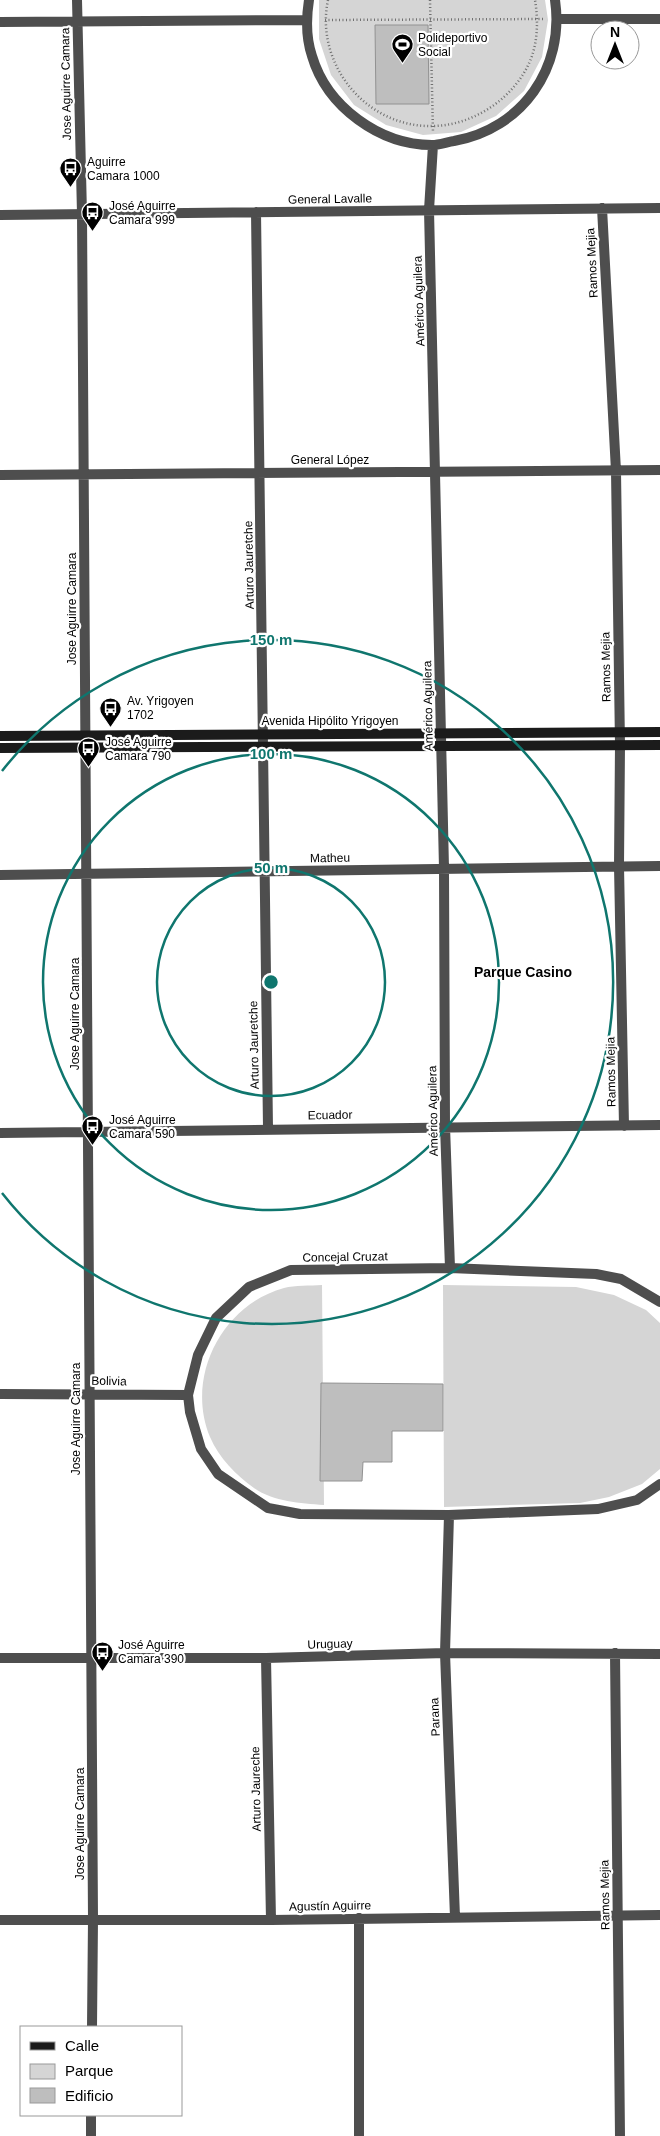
<svg xmlns="http://www.w3.org/2000/svg" width="660" height="2136" font-family="Helvetica,sans-serif">
<rect width="100%" height="100%" fill="#fff"/>
<path fill="#d5d5d5" d="M319,0H545L548,20L542,57L524,91L496,116L461,132L423,135L386,125L354,105L331,75L319,39Z
M322,1285L324,1505C300,1503 274,1502 254,1488C236,1475 219,1458 210,1437C185,1377 222,1305 284,1288C295,1285 310,1286 322,1285Z
M443,1285L576,1287L614,1295L646,1310L660,1323V1469L642,1484L609,1497L580,1503L444,1507Z"/>
<path fill="#bebebe" stroke="#929292" d="M375,25H428L429,104H376Z
M321,1383L443,1384V1431H392V1462H363L362,1481H320Z"/>
<g fill="none" stroke-linecap="round" stroke-linejoin="round">
<path stroke="#707070" stroke-width="2.5" stroke-dasharray="1 2.5" stroke-linecap="butt" d="M328,0C315,62 363,124 427,126C471,128 517,98 532,56C538,38 538,18 535,0
M430,0L433,133
M325,20L545,19"/>
<path stroke="#4e4e4e" stroke-width="10" d="M77,0L82,214L93,1919L92,2027
M309,0C306,19 306,38 312,56C327,107 380,145 432,145C439,145 447,142 454,141C522,129 565,68 555,0
M558,19H660
M0,22L306,20
M433,145L429,210L444,868L445,1126L450,1268
M602,208L616,471L620,745L619,866L624,1126
M256,212L268,1128
M0,215L660,208
M0,475L660,470
M0,875L660,866
M0,1133L660,1125
M660,1302L621,1279L596,1274L450,1268L291,1270L249,1287L216,1318L198,1355L188,1395L190,1412L201,1449L218,1474L268,1508L300,1514L449,1515L598,1509L637,1500L660,1484
M0,1394L188,1395
M449,1515L445,1653L455,1917
M615,1653L620,2136
M0,1658H266L445,1653L660,1654
M266,1658L271,1920
M359,1918V2136
M0,1920H271L660,1915
M91,2136V2115"/>
<path stroke="#1b1b1b" stroke-width="10" d="M0,736L660,732
M0,748L660,745"/>
</g>
<g fill="none" stroke="#0f766e" stroke-width="2.5">
<circle cx="271" cy="982" r="114"/>
<circle cx="271" cy="982" r="228"/>
<path d="M2 771A342 342 0 1 1 2 1193"/>
</g>
<defs>
<symbol id="stadium-pin" viewBox="-11 -11 22 30"><path d="M0 17L-7.5 6A9.5 9.5 0 1 1 7.5 6Z" fill="#000" stroke="#fff"/><path d="M0-5a6.5 5 0 1 0 0 10a6.5 5 0 1 0 0-10ZM-3.5-1.8h7v3.6h-7Z" fill="#fff"/></symbol>
<symbol id="bus-pin" viewBox="-11 -11 22 30"><path d="M0 17L-7.5 6A9.5 9.5 0 1 1 7.5 6Z" fill="#000" stroke="#fff"/><path d="M-5-6H5V4H4V6H2V4H-2V6H-4V4H-5ZM-3.5-4V0h7V-4ZM-3.5 1.2v1.5H-2V1.2ZM2 1.2v1.5H3.5V1.2Z" fill="#fff"/></symbol>
</defs>
<g fill-rule="evenodd">
<use href="#stadium-pin" x="390" y="32" width="25" height="34"/>
<use href="#bus-pin" x="58" y="156" width="25" height="34"/>
<use href="#bus-pin" x="80" y="200" width="25" height="34"/>
<use href="#bus-pin" x="98" y="696" width="25" height="34"/>
<use href="#bus-pin" x="76" y="736" width="25" height="34"/>
<use href="#bus-pin" x="80" y="1114" width="25" height="34"/>
<use href="#bus-pin" x="90" y="1640" width="25" height="34"/>
</g>
<g text-anchor="middle" stroke-width="4.5" stroke-linejoin="round" paint-order="stroke">
<g font-size="12" fill="#000" stroke="#fff" text-anchor="start">
<text x="418" y="42">Polideportivo<tspan x="418" dy="14">Social</tspan></text>
<text x="87" y="166">Aguirre<tspan x="87" dy="14">Camara 1000</tspan></text>
<text x="109" y="210">José Aguirre<tspan x="109" dy="14">Camara 999</tspan></text>
<text x="127" y="705">Av. Yrigoyen<tspan x="127" dy="14">1702</tspan></text>
<text x="105" y="746">José Aguirre<tspan x="105" dy="14">Camara 790</tspan></text>
<text x="109" y="1124">José Aguirre<tspan x="109" dy="14">Camara 590</tspan></text>
<text x="118" y="1649">José Aguirre<tspan x="118" dy="14">Camara 390</tspan></text>
</g>
<g font-size="12" fill="#000" stroke="#fff">
<text transform="translate(66 84) rotate(-91)" y="4">Jose Aguirre Camara</text>
<text transform="translate(330 199) rotate(-1)" y="4">General Lavalle</text>
<text transform="translate(592 263) rotate(-93)" y="4">Ramos Mejia</text>
<text transform="translate(419 301) rotate(-92)" y="4">Américo Aguilera</text>
<text x="330" y="464">General López</text>
<text transform="translate(249 565) rotate(-91)" y="4">Arturo Jauretche</text>
<text transform="translate(72 609) rotate(-90)" y="4">Jose Aguirre Camara</text>
<text transform="translate(606 667) rotate(-91)" y="4">Ramos Mejia</text>
<text transform="translate(428 706) rotate(-91)" y="4">Américo Aguilera</text>
<text x="330" y="725">Avenida Hipólito Yrigoyen</text>
<text transform="translate(330 858) rotate(-1)" y="4">Matheu</text>
<text transform="translate(75 1014) rotate(-90)" y="4">Jose Aguirre Camara</text>
<text transform="translate(254 1045) rotate(-91)" y="4">Arturo Jauretche</text>
<text transform="translate(611 1072) rotate(-91)" y="4">Ramos Mejia</text>
<text transform="translate(433 1111) rotate(-91)" y="4">Américo Aguilera</text>
<text transform="translate(330 1115) rotate(-1)" y="4">Ecuador</text>
<text transform="translate(345 1257) rotate(-1)" y="4">Concejal Cruzat</text>
<text transform="translate(109 1381) rotate(1)" y="4">Bolivia</text>
<text transform="translate(76 1419) rotate(-90)" y="4">Jose Aguirre Camara</text>
<text transform="translate(330 1644) rotate(-2)" y="4">Uruguay</text>
<text transform="translate(435 1717) rotate(-92)" y="4">Parana</text>
<text transform="translate(256 1789) rotate(-91)" y="4">Arturo Jaureche</text>
<text transform="translate(80 1824) rotate(-90)" y="4">Jose Aguirre Camara</text>
<text transform="translate(605 1895) rotate(-91)" y="4">Ramos Mejia</text>
<text transform="translate(330 1906) rotate(-1)" y="4">Agustín Aguirre</text>
</g>
<g font-size="14" font-weight="bold" fill="#000" stroke="#fff">
<text x="523" y="977">Parque Casino</text>
</g>
</g>
<circle cx="271" cy="982" r="8" fill="#0f766e" stroke="#fff" stroke-width="2.5"/>
<g font-size="15" text-anchor="middle" font-weight="bold" fill="#0f766e" stroke="#fff" stroke-width="4.5" stroke-linejoin="round" paint-order="stroke">
<text x="271" y="645">150 m</text>
<text x="271" y="759">100 m</text>
<text x="271" y="873">50 m</text>
</g>
<rect x="20" y="2026" width="162" height="90" fill="#ffffff" stroke="#999999"/>
<rect x="30" y="2042" width="25" height="8" fill="#1b1b1b" stroke="#999999"/>
<text x="65" y="2051" font-size="15" fill="#000000">Calle</text>
<rect x="30" y="2064" width="25" height="15" fill="#d5d5d5" stroke="#999999"/>
<text x="65" y="2076" font-size="15" fill="#000000">Parque</text>
<rect x="30" y="2088" width="25" height="15" fill="#bebebe" stroke="#999999"/>
<text x="65" y="2101" font-size="15" fill="#000000">Edificio</text>
<g transform="translate(615 45)"><circle r="24" fill="#ffffff" stroke="#999999"/>
<path d="M0-4L9 19L0 12L-9 19Z" fill="#000000"/>
<text y="-8" font-size="14" font-weight="bold" text-anchor="middle" fill="#000000">N</text>
</g>
</svg>
